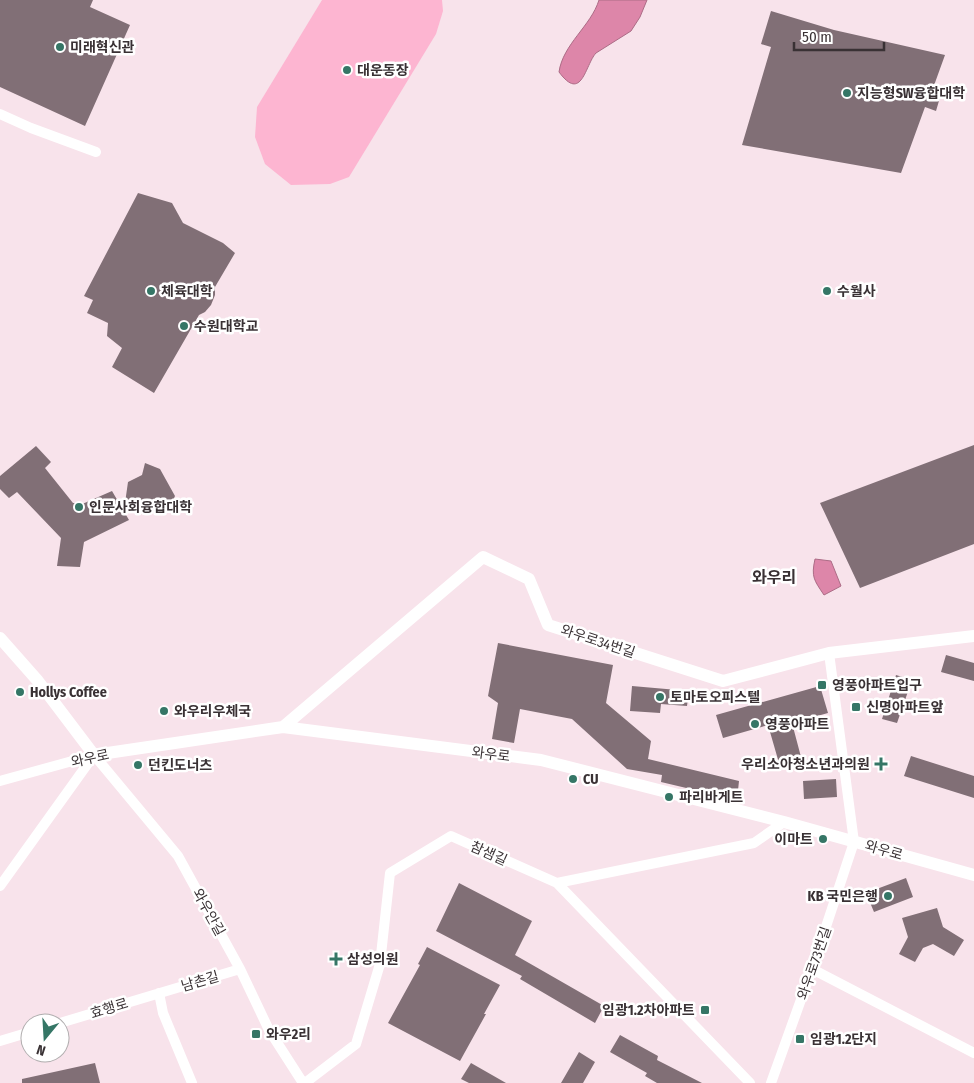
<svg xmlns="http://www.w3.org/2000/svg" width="974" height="1083" font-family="'Fira Sans Condensed','Noto Sans KR',sans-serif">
<rect width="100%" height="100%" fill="#f8e3eb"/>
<path fill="#fdb5d1" d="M322,0H442L443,11L436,34L349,177L330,184L291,185L265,164L255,137L257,107Z"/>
<path fill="#dd86a9" stroke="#ac6c86" d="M599,0H647L640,17L631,31L596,53C585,65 582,103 559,72C563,44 591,26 599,0Z
M815,559L831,561L841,586L824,595C814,580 811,577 815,559Z"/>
<path fill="#816f76" d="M0,0H93L90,7L130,25L85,126L0,87Z
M771,11L834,30L945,55L932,91L941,94L936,111L925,107L901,173L742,145L771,47L761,44Z
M138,193L172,203L183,223L223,243L235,253L215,287V295L211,305L205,312L199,315L154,393L112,367L122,348L107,336L108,323L87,313L93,300L84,296Z
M974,445V544L860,588L820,503Z
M36,446L51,462L45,468L73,503H77L80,505L112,491L129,520L84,542L80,567L57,566L61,538L17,492L9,498L0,489V476Z
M145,463L160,469L175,496L169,509L157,506L145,510L125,503L128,482L142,475Z
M498,643L613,665L606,703L651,741L648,759L739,781L737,800L661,782L662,775L627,769L572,719L520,709L514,743L492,739L498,703L488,696Z
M946,655L974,663V681L941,672Z
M896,675L912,680L897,723L882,719Z
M632,686L689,691L687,706L661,704L660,713L630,711Z
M820,686L828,713L792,723L801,757L779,763L768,725L723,738L716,715Z
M911,756L974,776V798L904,776Z
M836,779L837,797L804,799L803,781Z
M906,878L913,897L874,912L866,893Z
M459,883L532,921L515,955L604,1006L595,1023L520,979L522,976L436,931Z
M937,908L943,927L964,940L954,956L933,944L923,948L915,962L899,954L908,937L902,918Z
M427,947L500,985L484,1014H486L460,1061L388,1023L420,965L418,964Z
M620,1035L658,1056L657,1060L702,1083H657L645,1076L647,1073L610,1052Z
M579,1052L595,1062L583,1083H561Z
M95,1063L100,1083H22V1079Z
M471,1063L506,1083H469L461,1079Z"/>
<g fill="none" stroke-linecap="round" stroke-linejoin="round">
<path stroke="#fff" stroke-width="10" d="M0,114L31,128L96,152
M94,755L178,856L240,969L269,1030L303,1083
M0,781L94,755
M557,883L754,843L784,822
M0,886L94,755
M812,969L974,1053
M159,993L163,1013L192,1083
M60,1023L240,969
M0,1041L30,1032
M305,1083L356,1044L380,964L390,873L451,836L557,883L750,1083
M771,1083L812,969L854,842L829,653"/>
<path stroke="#fff" stroke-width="12" d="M0,638L38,681L94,755L283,727L541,760L784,822L974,875
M283,727L483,557L529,579L548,625L723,681L829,653L974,636"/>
</g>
<g fill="#357666" stroke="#fff" stroke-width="2">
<circle cx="60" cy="47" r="5"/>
<circle cx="347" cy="70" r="5"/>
<circle cx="847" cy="93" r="5"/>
<circle cx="151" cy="291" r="5"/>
<circle cx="827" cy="291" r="5"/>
<circle cx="184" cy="326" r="5"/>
<circle cx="79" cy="507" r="5"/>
<rect x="817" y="680" width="10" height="10" rx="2.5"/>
<circle cx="20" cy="692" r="5"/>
<circle cx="660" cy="697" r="5"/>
<rect x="851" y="702" width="10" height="10" rx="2.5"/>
<circle cx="164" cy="711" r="5"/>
<circle cx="755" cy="724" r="5"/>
<path d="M878.5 756.5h5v5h5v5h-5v5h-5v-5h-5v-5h5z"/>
<circle cx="138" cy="765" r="5"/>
<circle cx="573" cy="779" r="5"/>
<circle cx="669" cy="797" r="5"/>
<circle cx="823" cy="839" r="5"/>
<circle cx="888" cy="896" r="5"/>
<path d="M333.5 951.5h5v5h5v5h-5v5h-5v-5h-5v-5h5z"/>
<rect x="700" y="1005" width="10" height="10" rx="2.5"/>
<rect x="251" y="1029" width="10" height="10" rx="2.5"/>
<rect x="795" y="1034" width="10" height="10" rx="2.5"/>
</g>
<g text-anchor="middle" stroke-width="5" stroke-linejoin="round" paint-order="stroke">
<g font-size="14" font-weight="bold" fill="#393134" stroke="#fff" text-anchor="start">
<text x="70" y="52">미래혁신관</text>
<text x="357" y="75">대운동장</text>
<text x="857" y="98">지능형SW융합대학</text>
<text x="161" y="296">체육대학</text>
<text x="837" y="296">수월사</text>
<text x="194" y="331">수원대학교</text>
<text x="89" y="512">인문사회융합대학</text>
<text x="832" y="690">영풍아파트입구</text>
<text x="30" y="697">Hollys Coffee</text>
<text x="670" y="702">토마토오피스텔</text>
<text x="866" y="712">신명아파트앞</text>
<text x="174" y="716">와우리우체국</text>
<text x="765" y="729">영풍아파트</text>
<text x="870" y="769" text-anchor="end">우리소아청소년과의원</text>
<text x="148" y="770">던킨도너츠</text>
<text x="583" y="784">CU</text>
<text x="679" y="802">파리바게트</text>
<text x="813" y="844" text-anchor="end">이마트</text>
<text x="878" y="901" text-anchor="end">KB 국민은행</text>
<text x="347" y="964">삼성의원</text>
<text x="695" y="1015" text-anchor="end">임광1.2차아파트</text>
<text x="266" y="1039">와우2리</text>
<text x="810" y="1044">임광1.2단지</text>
</g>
<g font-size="14" fill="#393134" stroke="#fff">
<text transform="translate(598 641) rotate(18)" y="5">와우로34번길</text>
<text transform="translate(491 754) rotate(7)" y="5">와우로</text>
<text transform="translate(90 758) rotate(-12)" y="5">와우로</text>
<text transform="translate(884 850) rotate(16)" y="5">와우로</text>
<text transform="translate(489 853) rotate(24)" y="5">참샘길</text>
<text transform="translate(209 912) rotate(61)" y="5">와우안길</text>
<text transform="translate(814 963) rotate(-71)" y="5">와우로73번길</text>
<text transform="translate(200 981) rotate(-16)" y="5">남촌길</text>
<text transform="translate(109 1008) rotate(-17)" y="5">효행로</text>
</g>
<g font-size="16" font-weight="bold" fill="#393134" stroke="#fff">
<text x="774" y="583">와우리</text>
</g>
</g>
<g transform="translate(45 1038) rotate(198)"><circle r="24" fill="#ffffff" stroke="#b0adae"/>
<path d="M0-4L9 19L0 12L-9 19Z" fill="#357666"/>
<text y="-8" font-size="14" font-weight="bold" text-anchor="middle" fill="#393134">N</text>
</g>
<path d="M794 42v8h90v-8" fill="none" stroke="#393134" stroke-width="2.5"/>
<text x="802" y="42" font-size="15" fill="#393134" stroke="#ffffff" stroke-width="4" paint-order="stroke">50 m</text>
</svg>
